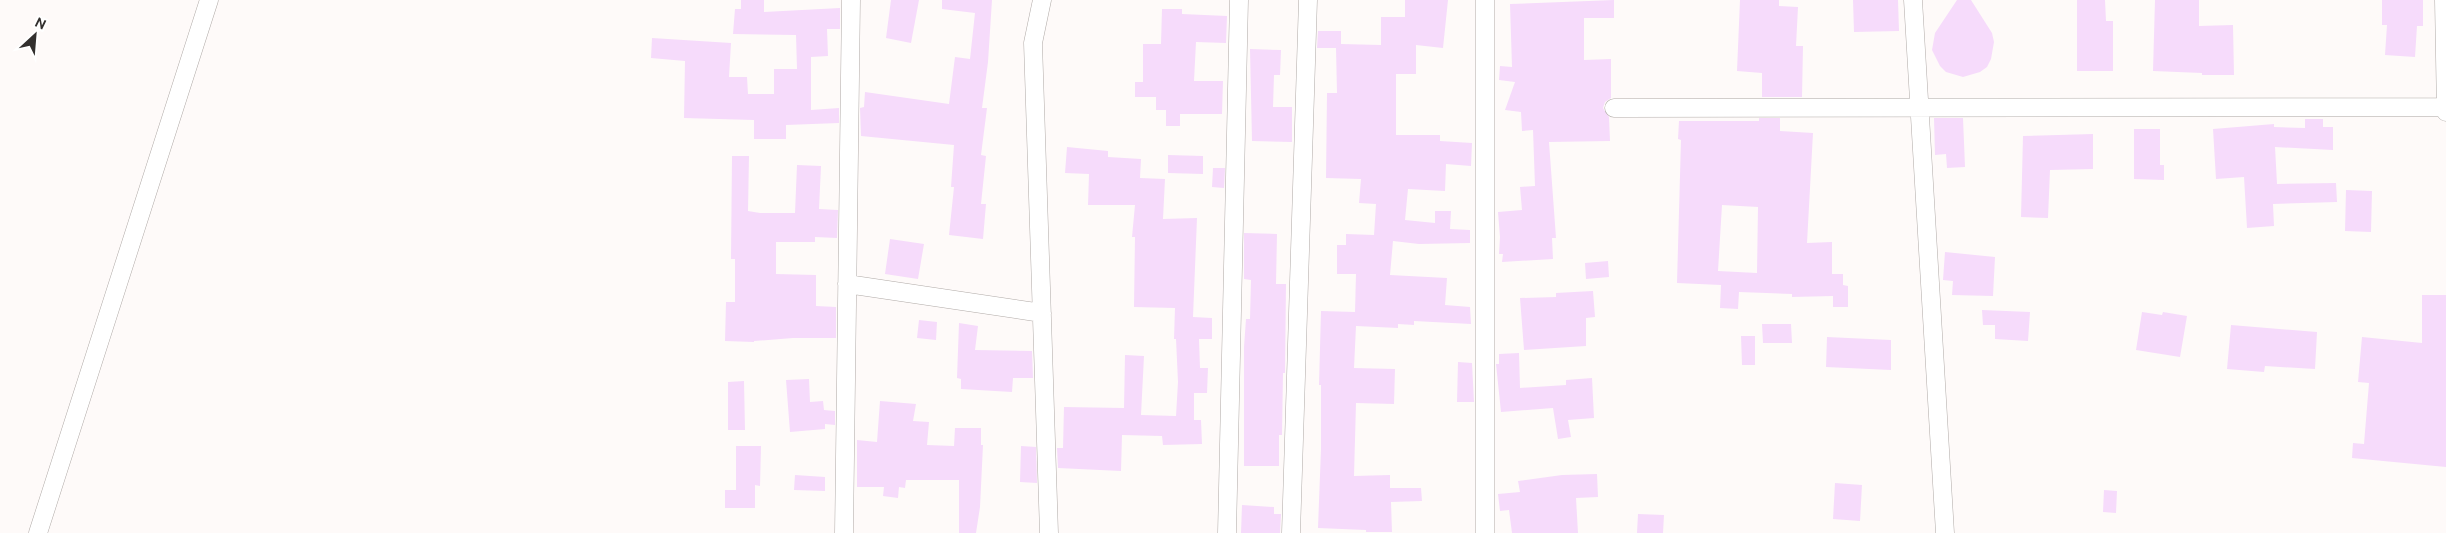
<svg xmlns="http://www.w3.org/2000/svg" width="2446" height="533" font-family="Ubuntu,sans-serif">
<rect width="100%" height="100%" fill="#fefaf9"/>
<path fill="#f6dbfb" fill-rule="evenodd" d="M741,0H764V12L840,8V29H827L828,56L811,57V110L839,108V123L786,125V139H754V120L684,118L685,61L651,58L652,38L731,43L729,77H747L748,94H774V69H797L796,35L733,34L735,9H741Z
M891,0H919L911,43L886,38Z
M942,0H992L988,62L982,108H987L981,155L986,156L981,204H986L983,239L949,235L954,187H951L954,145L861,136L860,108L864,107L865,92L949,104L955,57L970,59L975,13L942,9Z
M1405,0H1448L1443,48L1416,45V74H1396V135H1440V141L1472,143L1471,166L1446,164L1445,191L1408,189L1405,220L1435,223V211H1451L1450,229L1470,230V243L1419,244L1393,241L1390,275L1447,278L1445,305L1470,307L1471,324L1414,321V325L1398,324V328L1356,326L1354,368L1395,369L1394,404L1356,403L1354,476L1390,475V488H1421L1422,501L1391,502L1392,532H1366V530L1318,528L1321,449V385H1319L1321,311L1355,312L1356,274H1337V245H1346V234L1374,235L1376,204L1359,203L1361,179L1326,178L1327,93H1337L1336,48H1317L1318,31H1341V44L1381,45V17H1405Z
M1614,0V18H1584V60L1611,59V98L1605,102L1603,108L1609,117L1610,141L1549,142L1556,238H1552L1553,259L1502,262L1503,254H1499L1500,237L1498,212L1522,210L1520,187L1535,186L1533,130L1522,131L1521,112L1505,110L1515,82L1499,80L1500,66L1512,67L1510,4Z
M1740,0H1779V6L1798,7L1796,46H1803L1802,97H1762V73L1737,71Z
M1853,0H1898L1899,31L1854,32Z
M1957,0H1971L1992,33L1994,42L1991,59L1987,67L1980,72L1963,77L1946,72L1940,66L1932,50L1935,33Z
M2077,0H2105L2106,21H2113V71H2077Z
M2155,0H2199V26L2233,25L2234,75H2202V73L2153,71Z
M2382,0H2423V26H2417L2415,57L2385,55L2387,25H2382Z
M1162,9H1182V14L1227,16L1226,43L1196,42L1194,81H1223L1222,114H1180V126H1166V110H1156V97H1135V82H1143V44H1161Z
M1250,49L1281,50L1280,75H1274L1273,107H1292V142L1252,141Z
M1759,118H1780V131L1813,133L1807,243L1832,242V274H1843V285L1848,286V307H1833V296L1792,297V294L1739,292L1738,309L1720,308L1721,285L1677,283L1681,140L1678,139L1679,121H1759ZM1722,205L1758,207L1757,273L1718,271Z
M1934,118H1963L1965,167L1947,168L1946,154L1935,155Z
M2305,119H2323V127H2333V150L2275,147L2277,184L2336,183L2337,202L2273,204L2274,226L2247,228L2244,177L2216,179L2213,129L2274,124V127L2305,128Z
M2134,129H2160V165H2164V180L2134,179Z
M2093,134V169L2050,170L2048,218L2021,217L2023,136Z
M1067,147L1108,151V157L1141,159L1140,178L1165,179L1163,219L1197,218L1193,317L1212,318V339H1199L1200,368H1208L1207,393H1194V420H1201L1202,444L1163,445L1162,436L1122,435L1121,471L1058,468L1057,448H1063L1064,407L1124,408L1125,355L1144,356L1141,415L1176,416L1178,382L1176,339H1174L1175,308L1134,307L1135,237H1132L1135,205H1088L1089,174L1065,173Z
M1168,155L1203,156V174L1168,173Z
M732,156H749L748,211L760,213H795L797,165L821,166L819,209L838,210L837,238L815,237V242H776V274L816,275V306L836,307V338H793L754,341V342L725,341L726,302H735V259H731Z
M1213,168H1225L1224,188L1212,187Z
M2346,190L2372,191L2371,232L2345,231Z
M1244,233L1277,234L1276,284H1286L1285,373H1283L1282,435H1279V466H1244V347L1246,319H1250L1251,280L1244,279Z
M890,239L924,244L918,279L885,274Z
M1945,252L1995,257L1993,296L1952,295L1953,281L1943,280Z
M1608,261L1609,277L1586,279L1585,263Z
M1593,291L1595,317L1586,318V346L1524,350L1520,298L1556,297V293Z
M2422,295H2446V467L2352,458L2353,443L2364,444L2369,383L2358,382L2362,337L2422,343Z
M1982,310L2030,312L2028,341L1995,339V325H1983Z
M2142,312L2162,315L2163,312L2187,316L2180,357L2136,350Z
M919,320L937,322L936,340L917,338Z
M959,323L978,326L975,350L1032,351L1033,378H1013L1012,392L961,389V379L957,378Z
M1762,324H1791L1792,343H1763Z
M2231,325L2317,332L2315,369L2265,366L2264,372L2227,369Z
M1741,336H1755V365H1742Z
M1827,337L1891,340V370L1826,367Z
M1519,353L1520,388L1566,385V380L1592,378L1594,418L1568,420L1571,437L1558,439L1553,408L1501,412L1496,364H1499V354Z
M1458,362L1472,363L1474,402H1457Z
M809,379L810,402L823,401L824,410L835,411V425L825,424V429L790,432L786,380Z
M744,381L745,430H728V382Z
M880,401L916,404L913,421L929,422L927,445L954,446L955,428H981V445H983L980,507L976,533H959V480H906L905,488L899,487L898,498L883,496L884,487H857V440L877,442Z
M736,446H761L760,486L755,485V508H725V490H736Z
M1021,446L1036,447L1037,483L1020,482Z
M1597,474L1598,497L1576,498L1578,533H1512L1509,510L1500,511L1498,494L1520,492L1518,481L1562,475Z
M795,475L825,477V491L794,490Z
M1835,483L1862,485L1860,521L1833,519Z
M2104,490L2117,491L2116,513L2103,512Z
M1242,505L1274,507V514H1281L1280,533H1241Z
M1638,514L1664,515L1663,533H1637Z"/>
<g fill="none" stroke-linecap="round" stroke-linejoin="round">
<defs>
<path id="minor" d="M1042,0L1033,43L1049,533
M1913,0L1945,533
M2444,0L2446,112
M1614,108L2446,107
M847,284L1042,313
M38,533L209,0
M844,533L851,0
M1227,533L1239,0
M1291,533L1308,0
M1485,533V0"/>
</defs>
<use href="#minor" stroke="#b0aaa7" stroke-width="19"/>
<use href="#minor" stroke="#fff" stroke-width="18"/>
</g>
<g transform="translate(35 35) rotate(26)" stroke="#ffffff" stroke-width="4" paint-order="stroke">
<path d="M0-4L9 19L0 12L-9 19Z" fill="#322f2e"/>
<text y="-8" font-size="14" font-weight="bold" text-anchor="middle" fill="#322f2e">N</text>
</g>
</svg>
